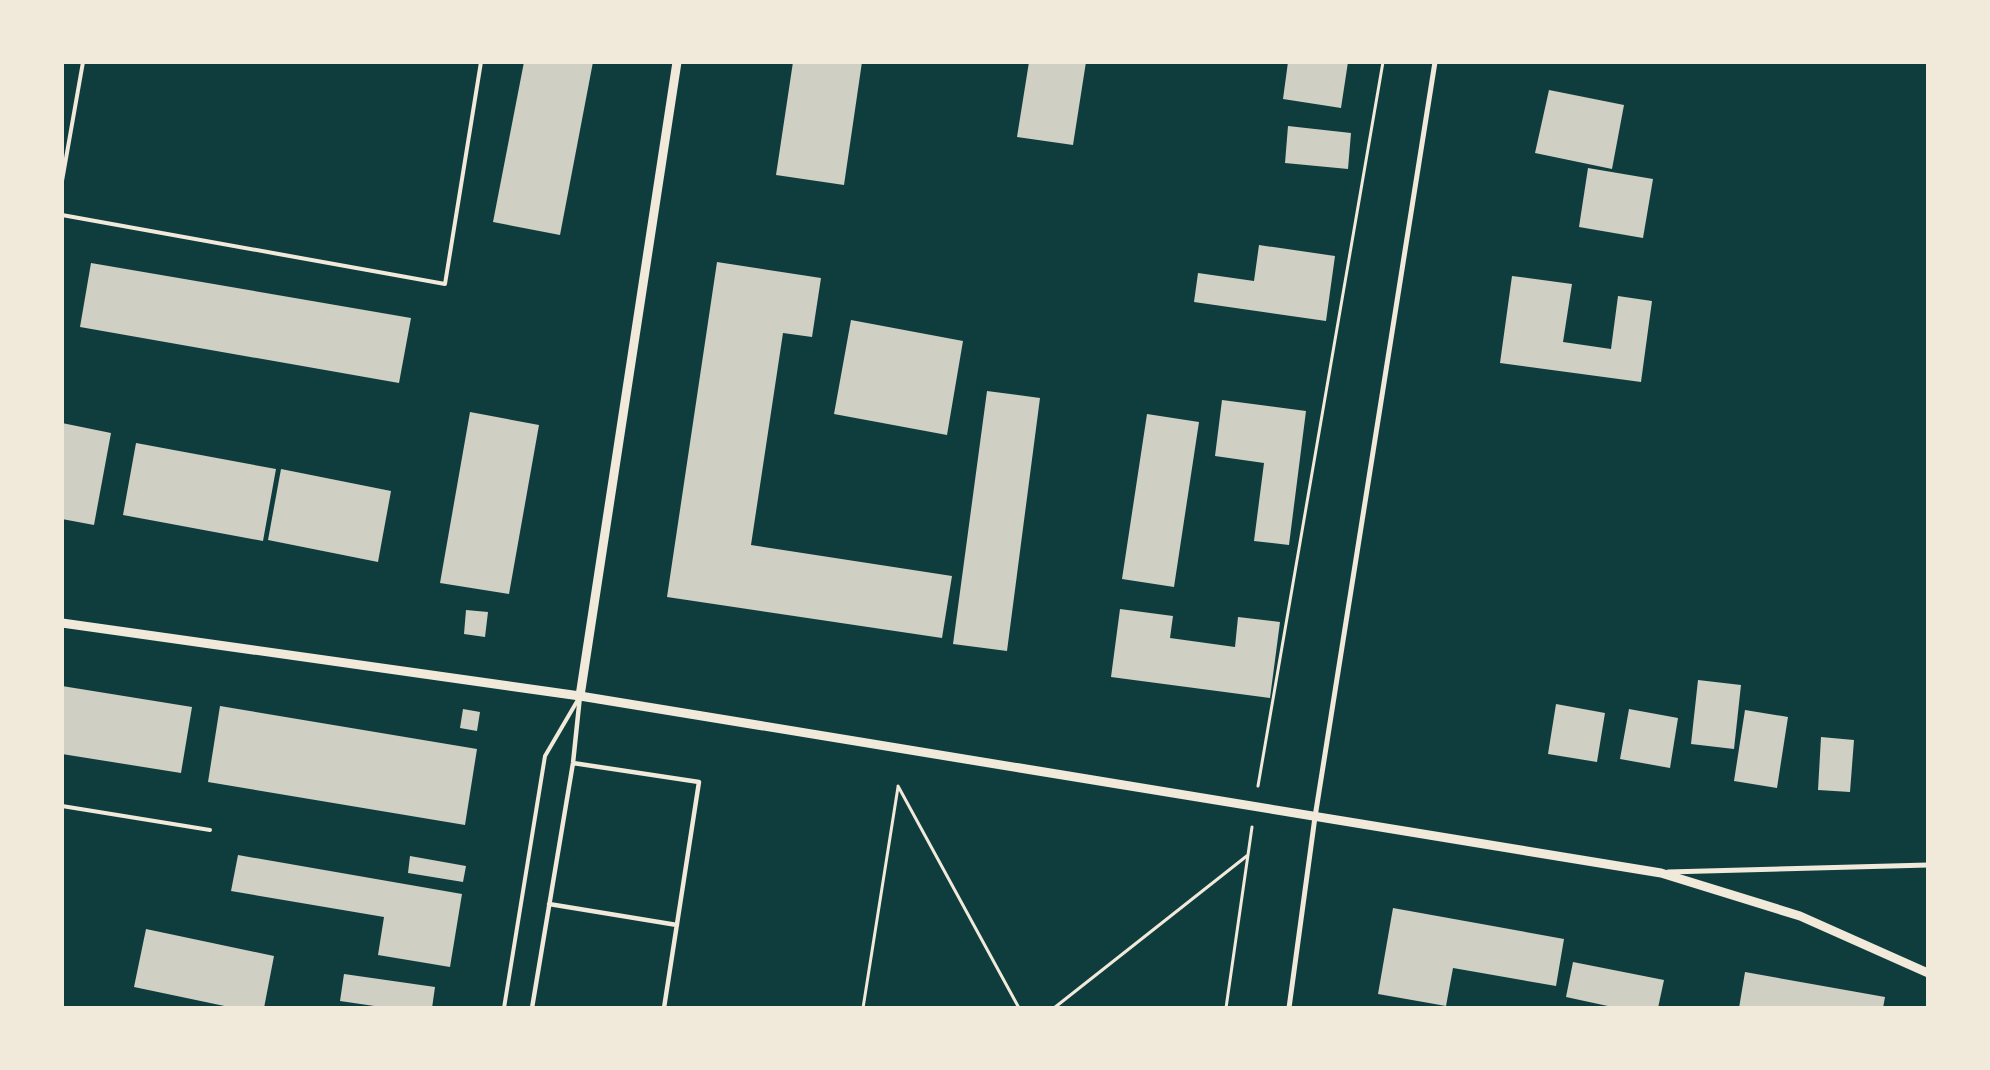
<svg xmlns="http://www.w3.org/2000/svg" width="1990" height="1070" font-family="'Roboto Condensed',sans-serif">
<rect width="100%" height="100%" fill="#0f3d3e"/>
<path fill="#cfcfc3" d="M524,62H593L560,235L493,222Z
M793,62H862L844,185L776,175Z
M1029,62H1086L1073,145L1017,137Z
M1288,62H1348L1341,108L1283,99Z
M1549,90L1624,105L1612,169L1535,153Z
M1288,126L1351,133L1348,169L1285,163Z
M1588,168L1653,179L1643,238L1579,227Z
M1259,245L1335,256L1326,321L1194,302L1198,273L1254,281Z
M717,262L821,278L812,337L783,333L751,545L952,576L942,638L667,597Z
M91,263L411,318L399,383L80,327Z
M1512,276L1572,284L1563,342L1611,349L1618,296L1652,301L1641,382L1500,363Z
M851,320L963,341L947,435L834,414Z
M987,391L1040,398L1007,651L953,644Z
M1222,400L1306,411L1289,545L1254,541L1264,463L1215,456Z
M470,412L539,425L509,594L440,583Z
M1147,414L1199,422L1174,587L1122,579Z
M62,423L111,433L94,525L62,519Z
M136,443L276,469L263,541L123,515Z
M281,469L391,491L378,562L268,540Z
M1120,609L1173,616L1170,638L1235,647L1238,617L1280,622L1270,698L1111,677Z
M466,610L488,612L485,637L464,634Z
M1698,680L1741,685L1734,749L1691,744Z
M62,686L192,707L181,773L62,754Z
M1556,704L1605,713L1597,762L1548,754Z
M220,706L477,749L465,825L208,782Z
M463,709L480,712L477,731L460,728Z
M1629,709L1678,718L1670,768L1620,759Z
M1745,710L1788,717L1777,788L1734,781Z
M1821,737L1854,740L1850,792L1818,790Z
M238,855L462,894L450,967L378,955L384,917L231,891Z
M410,856L466,866L463,882L408,873Z
M1393,908L1564,939L1556,986L1453,968L1446,1006L1378,994Z
M146,929L274,956L264,1008H234L134,987Z
M1573,962L1664,980L1658,1008H1617L1566,997Z
M1745,972L1885,997L1883,1008H1739Z
M344,974L435,987L432,1008H388L340,1001Z"/>
<g fill="none" stroke-linecap="round" stroke-linejoin="round">
<path stroke="#f1e9da" stroke-width="3" d="M898,786L1019,1008
M1258,786L1383,62
M863,1008L898,787
M1054,1008L1248,855
M1226,1008L1252,827"/>
<path stroke="#f1e9da" stroke-width="4" d="M62,181L83,62
M62,215L445,284L481,62
M62,806L210,830
M504,1008L545,756L579,698"/>
<path stroke="#f1e9da" stroke-width="4.5" d="M573,763L699,782L664,1008
M549,904L677,925
M532,1008L573,763L580,696"/>
<path stroke="#f1e9da" stroke-width="5" d="M1668,872L1928,865
M1289,1008L1315,817L1435,62"/>
<path stroke="#f1e9da" stroke-width="9" d="M62,623L580,696L1661,873L1800,916L1928,973
M580,696L677,62"/>
</g>
<rect width="1990" height="1070" fill="none" stroke="#f1e9da" stroke-width="128"/>
</svg>
